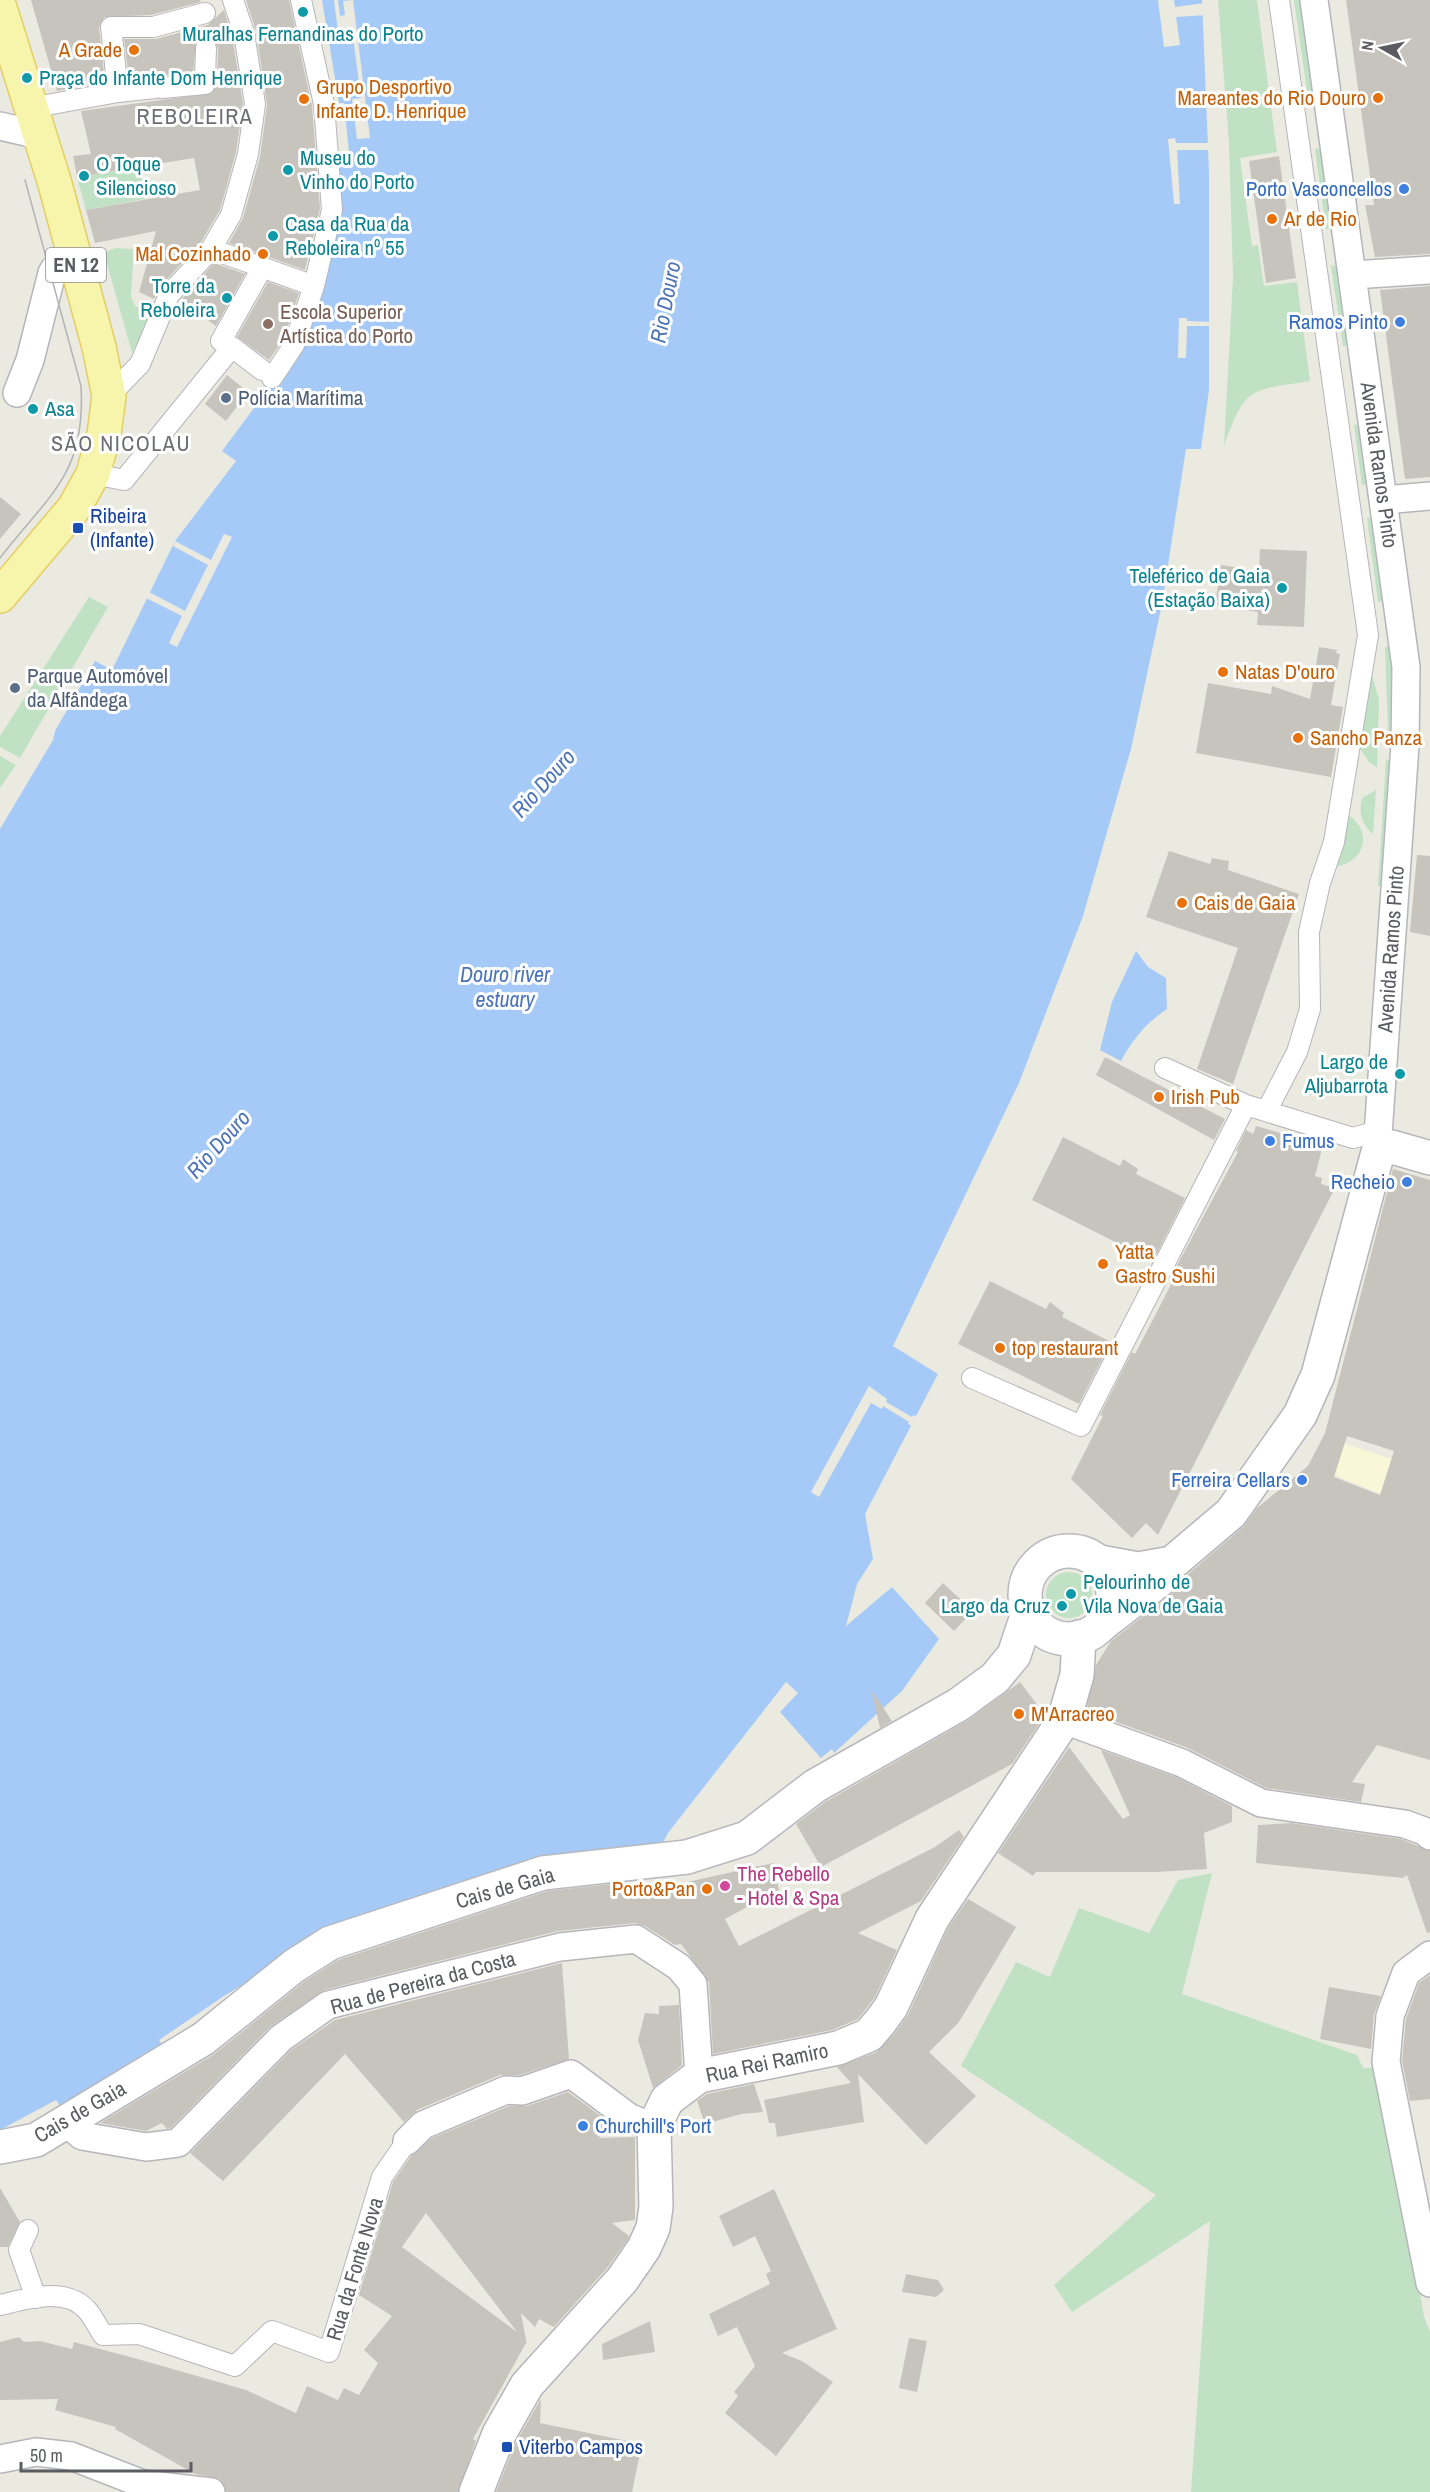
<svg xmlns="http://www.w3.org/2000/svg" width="1430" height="2492" font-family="'Archivo Narrow',sans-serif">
<rect width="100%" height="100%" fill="#ebeae1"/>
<path fill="#faf6d8" d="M1324,1437L1429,1471L1430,1514L1312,1466Z"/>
<path fill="#c0e1c4" d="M1218,0H1257L1277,152L1240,158L1252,246L1258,245L1264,286L1297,282L1310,381C1250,391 1246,385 1224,445L1233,277L1229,143Z
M1294,0H1301L1314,90L1307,91Z
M1322,148L1333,228L1326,229L1315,149Z
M141,167L145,199L86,210L77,177Z
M115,248L134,249L131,296L135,306L142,310L158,300L132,353L104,253Z
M1338,265L1349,345L1343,346L1331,266Z
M1360,424L1369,484L1362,485L1354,425Z
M1373,517L1385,601L1378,602L1367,518Z
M89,597L108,607L20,758L0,747V736Z
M1392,646L1393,733L1388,732L1385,647Z
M1372,675L1379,700L1377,767L1369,762L1359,747Z
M0,756L16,765L0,788Z
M1386,760H1392L1384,886H1378Z
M1376,790L1373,834C1362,826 1358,812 1362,798Z
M1347,814C1375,832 1364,864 1333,867Z
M1046 1595a23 23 0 1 1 46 0a23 23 0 1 1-46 0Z
M1212,1873L1182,1994L1357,2055L1363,2068H1376L1396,2148L1424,2317L1430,2332V2492H1191L1210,2221L1072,2312L1054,2285L1156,2195L961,2066L1016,1962L1050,1977L1079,1908L1149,1933L1178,1880Z"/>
<path fill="#a6caf7" d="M322,0H1202L1209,171V390L1201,449H1186L1162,604L1131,749L1083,916L1019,1083L893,1346L938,1374L865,1514L873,1559L857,1584L846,1626L892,1587L939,1639L902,1691L834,1753L832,1749L821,1758L780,1712L798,1693L786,1682L668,1833L658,1852L322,1936L224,1996L159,2040L165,2049L64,2111L56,2100L0,2130V829L53,740L55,731L95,661L112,670L175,541L236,461L222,451L298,349L337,159H345V153L349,152L344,103H339Z
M1136,951L1148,967L1166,978L1167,1009C1145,1024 1134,1038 1121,1061L1100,1050L1112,1002Z"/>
<path fill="#ebeae1" d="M334,0H338L340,16L345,15L343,1L353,0L370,138L357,139L352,99L361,98L353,37L339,39Z
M1158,0H1174L1175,7L1205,3L1206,15L1176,17L1180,45L1164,47Z
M1175,138L1176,143H1211V150H1177L1180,204H1174L1168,139Z
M1179,318H1187V321L1212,322V326H1187L1186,358H1178Z
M224,534L232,537L177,647L169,643L182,616L146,598L149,592L185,611L208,565L173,546L175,541L211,560Z
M869,1386L887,1399L886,1402L912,1417L914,1415L919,1418L914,1427L908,1424L909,1422L883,1406L882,1409L871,1403L819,1497L811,1492Z"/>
<path fill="#c7c4be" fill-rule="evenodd" d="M31,0H200L201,2L151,15L104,17L99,28L105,82L57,91Z
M246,0H289L312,106L320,209L305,270L229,243L243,218L260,157L267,105L256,31Z
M1346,0H1430V254L1375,257L1365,205H1374Z
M224,10L232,36L243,104L236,152L220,210L201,242L160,287L154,299L139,292L156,231L95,243L86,210L200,190L194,158L77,177L73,156L91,154L81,111L212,93L217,83L218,48L212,38L201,37L196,42L193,73L129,79L124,39H156L208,25Z
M1279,156L1296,278L1266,283L1249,161Z
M214,263L245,274L216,326L181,300Z
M268,282L299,293L283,340L269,360L237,337Z
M1430,286V477L1405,479L1380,290Z
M227,375L248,392L226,421L205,404Z
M0,497L21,514L0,539Z
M1260,549L1307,551L1304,627L1257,625L1258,612L1215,605L1221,565L1259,571Z
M1319,647L1337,650L1336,653L1340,654L1331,705L1343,707L1331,777L1196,753L1208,683L1271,694L1272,686L1310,699Z
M1169,851L1210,864L1212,858L1229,861L1228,870L1299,894L1233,1084L1197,1069L1238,948L1146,917Z
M1417,855L1430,856V936L1410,932Z
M1105,1057L1225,1119L1214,1140L1096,1075Z
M1256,1126L1323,1145L1315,1176L1322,1178L1321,1184L1335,1188L1158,1535L1146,1523L1132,1538L1071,1479L1103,1416L1100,1415L1132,1352L1135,1354L1177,1273L1174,1271L1238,1152L1236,1151L1246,1130L1253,1134Z
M1063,1137L1120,1166L1123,1159L1138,1169L1136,1174L1185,1198L1153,1261L1032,1200Z
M1393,1169L1430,1180V1760L1377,1745L1352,1782L1365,1784L1361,1802L1266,1788L1188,1748L1086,1711L1096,1665L1111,1641L1172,1594L1186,1576L1243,1527L1257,1508L1308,1466L1325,1433ZM1347,1436L1394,1451L1380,1495L1334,1477Z
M990,1281L1046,1309L1050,1302L1064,1313L1062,1317L1111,1342L1079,1404L958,1344Z
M943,1583L973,1611L954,1631L925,1603Z
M1020,1682L1045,1715L1012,1764L821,1867L796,1824L825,1802L967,1721Z
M873,1692L892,1721L880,1728L872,1693Z
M1069,1747L1123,1819L1130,1815L1101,1750L1176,1777L1232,1806V1822L1204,1833L1207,1869L1156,1872H1036L1033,1876L998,1853Z
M1291,1823L1401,1839L1430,1851V1932L1427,1933L1407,1875L1403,1878L1256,1863L1258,1825Z
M959,1830L964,1837L921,1901L858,1933L897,1950L875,1997L865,2010L858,2019L832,2030L713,2054L709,1982L681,1944L675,1945L645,1926L635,1923L558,1931L324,1990L270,2027L171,2128L167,2129L162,2123L146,2131L100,2123L213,2055L305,1981L338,1960L547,1891L631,1882L633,1894L773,1863L779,1890L725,1919L739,1946L935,1847Z
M968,1899L1016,1927L959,2022L929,2052L976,2096L926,2145L858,2074L864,2122L777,2137L775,2123H769L764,2100L851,2083L837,2067L877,2052L895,2033L908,2015L948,1928Z
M562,1963L569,2059L520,2075H500L417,2110L404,2122L345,2054L223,2181L190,2153L291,2050L335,2020Z
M1430,1975V2099L1410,2101L1402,2061L1406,2019L1419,1983Z
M1329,1987L1381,1996L1374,2014L1371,2049L1320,2039Z
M679,2005L682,2065L653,2088L638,2040L645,2013L659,2014V2006Z
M754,2084L763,2112L741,2114L705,2124L697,2101L707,2094Z
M568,2092L613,2125L598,2138L635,2137V2220L612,2223L629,2236L628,2239L607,2268L554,2327L539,2319L535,2327L521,2313L527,2345L526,2343L473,2439L476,2441L458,2492H226L220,2479L195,2474L115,2429L116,2427L55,2410L58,2399L0,2400V2342L19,2337L24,2342L40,2341L72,2349L74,2342L134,2358L246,2390L296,2413L307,2386L338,2400L344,2388L359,2395L378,2363L364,2350L392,2316L359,2295L393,2182L411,2156L432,2138L509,2106H527ZM426,2213L517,2332L402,2247Z
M0,2188L20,2222L8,2247H0Z
M774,2189L837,2329L782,2353L802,2361L833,2382L776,2456L725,2413L738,2396L734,2392L755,2366L737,2327L718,2336L709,2314L770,2284L766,2274L771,2271L755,2236L733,2247L719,2216Z
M906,2274L938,2280L944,2290L936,2297L902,2292Z
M650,2321L655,2352L603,2360L602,2344Z
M909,2338L927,2341L917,2392L899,2388Z
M541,2399L540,2423L642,2444L632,2492H496L516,2442Z"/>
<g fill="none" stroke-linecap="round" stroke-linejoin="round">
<defs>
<path id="pedestrian" d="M205,78L206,48
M162,88L205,84
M118,92L111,27H153L205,13
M30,108L118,92L155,88
M211,249L314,286
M221,341L262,268
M272,378L294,345L314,286L332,210L324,104L301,0
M109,396L140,364L169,295L211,249L231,215L248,154L255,104L244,33L233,0
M93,474L124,480L232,347L262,370
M1165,1068L1246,1105
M1267,1110L1297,1052L1310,1009L1309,932L1320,883L1334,842L1368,635L1279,0
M972,1378L1081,1426L1246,1105L1353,1138L1378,1131
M28,2230L19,2250L36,2298
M0,2305C27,2299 65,2286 87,2310C93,2317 98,2327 103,2335L139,2334L235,2366L272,2331L329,2352L382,2177L407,2141"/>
<path id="minor" d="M1314,0L1406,667L1405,745L1378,1135L1382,1149
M0,126L39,135
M1353,275L1430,270
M17,393L30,360L52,273L55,268L75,262
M1384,500L1430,496
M1064,1720L1182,1763L1261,1803L1405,1824L1424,1831L1430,1836
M1430,1955L1406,1973L1390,2016L1386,2062L1430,2283
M67,2123L82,2136L146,2147L178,2143L281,2038L328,2005L560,1947L636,1939L679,1967L693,1984L699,2076
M407,2141L423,2125L506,2090L522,2091L571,2074L630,2118L654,2127
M0,2459L36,2452L71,2456L143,2484L211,2492"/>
<path id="tertiary" d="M1100,1562L1138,1569L1172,1563
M1101,1625L1161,1579L1172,1563L1231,1513L1300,1415L1318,1375L1378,1152L1392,1147L1430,1158
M476,2492L499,2434L527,2385L622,2280L644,2248L653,2228L656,2207L654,2127L667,2100L699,2076L838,2048L869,2035L880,2022L891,2007L932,1919L1064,1720L1077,1675L1079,1637"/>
<path id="secondary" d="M1025 1595a44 44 0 1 1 88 0a44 44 0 1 1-88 0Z
M0,2147L36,2140L203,2039L294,1966L330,1943L543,1873L687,1857L747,1838L815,1786L958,1705L995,1678L1014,1655L1028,1613"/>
<path id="primary" d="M0,8L55,184L99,347L109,396L104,434L93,474L74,508L0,596"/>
</defs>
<use href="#pedestrian" stroke="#b4b6bb" stroke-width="22"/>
<use href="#minor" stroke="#b4b6bb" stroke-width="30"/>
<use href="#tertiary" stroke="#b4b6bb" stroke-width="36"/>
<use href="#secondary" stroke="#b7b9bf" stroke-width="36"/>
<use href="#primary" stroke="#e4ce62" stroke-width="36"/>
<use href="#pedestrian" stroke="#fff" stroke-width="20"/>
<use href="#minor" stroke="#fff" stroke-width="27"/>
<use href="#tertiary" stroke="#fff" stroke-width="33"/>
<use href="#secondary" stroke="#fff" stroke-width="33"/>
<use href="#primary" stroke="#f7f4ab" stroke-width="33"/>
<path stroke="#b2b3b3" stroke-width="1.5" d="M0,558C49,494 86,475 81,386L25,180"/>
</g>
<g fill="#0f9aa8" stroke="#fff" stroke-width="2">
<circle cx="303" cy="12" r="6"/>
<circle cx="27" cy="78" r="6"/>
<circle cx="288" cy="170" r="6"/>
<circle cx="84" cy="176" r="6"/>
<circle cx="273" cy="236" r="6"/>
<circle cx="227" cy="298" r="6"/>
<circle cx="33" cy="409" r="6"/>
<circle cx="1282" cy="588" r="6"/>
<circle cx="1400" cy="1074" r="6"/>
<circle cx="1071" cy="1594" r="6"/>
<circle cx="1062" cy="1606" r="6"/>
</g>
<g fill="#e8710a" stroke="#fff" stroke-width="2">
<circle cx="134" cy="50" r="6"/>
<circle cx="1378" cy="98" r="6"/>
<circle cx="304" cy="99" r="6"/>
<circle cx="1272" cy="219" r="6"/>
<circle cx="263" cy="254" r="6"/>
<circle cx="1223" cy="672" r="6"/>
<circle cx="1298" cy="738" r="6"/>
<circle cx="1182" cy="903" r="6"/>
<circle cx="1159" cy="1097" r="6"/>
<circle cx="1103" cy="1264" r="6"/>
<circle cx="1000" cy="1348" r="6"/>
<circle cx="1019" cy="1714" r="6"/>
<circle cx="707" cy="1889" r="6"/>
</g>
<g fill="#3f7fe0" stroke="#fff" stroke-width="2">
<circle cx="1404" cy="189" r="6"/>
<circle cx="1400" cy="322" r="6"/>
<circle cx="1270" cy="1141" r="6"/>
<circle cx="1407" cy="1182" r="6"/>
<circle cx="1302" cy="1480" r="6"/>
<circle cx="583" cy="2126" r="6"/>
</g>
<circle fill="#8d6e63" stroke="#fff" stroke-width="2" cx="268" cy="324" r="6"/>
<g fill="#5c6f8a" stroke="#fff" stroke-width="2">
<circle cx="226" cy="398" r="6"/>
<circle cx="15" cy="688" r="6"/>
</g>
<g fill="#1a4fb4" stroke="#fff" stroke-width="2">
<rect x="72" y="522" width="12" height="12" rx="3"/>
<rect x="501" y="2441" width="12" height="12" rx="3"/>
</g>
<circle fill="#d1479c" stroke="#fff" stroke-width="2" cx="725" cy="1886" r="6"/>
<g text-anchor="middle" stroke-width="6" stroke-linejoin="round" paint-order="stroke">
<rect fill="#fff" stroke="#8c8d90" stroke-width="1.5" x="46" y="248" width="60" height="34" rx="4.5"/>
<g font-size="20" font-weight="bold" fill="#5a5c61">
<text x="76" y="272">EN 12</text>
</g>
<g font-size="21" fill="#0d838f" stroke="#fff" text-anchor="start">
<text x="303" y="41" text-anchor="middle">Muralhas Fernandinas do Porto</text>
<text x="39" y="85">Praça do Infante Dom Henrique</text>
<text x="300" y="165">Museu do<tspan x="300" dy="24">Vinho do Porto</tspan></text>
<text x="96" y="171">O Toque<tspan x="96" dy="24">Silencioso</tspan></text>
<text x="285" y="231">Casa da Rua da<tspan x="285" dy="24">Reboleira nº 55</tspan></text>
<text x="215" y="293" text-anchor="end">Torre da<tspan x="215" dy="24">Reboleira</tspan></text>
<text x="45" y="416">Asa</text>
<text x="1270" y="583" text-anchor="end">Teleférico de Gaia<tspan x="1270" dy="24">(Estação Baixa)</tspan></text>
<text x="1388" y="1069" text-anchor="end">Largo de<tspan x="1388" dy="24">Aljubarrota</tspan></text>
<text x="1083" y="1589">Pelourinho de<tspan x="1083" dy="24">Vila Nova de Gaia</tspan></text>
<text x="1050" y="1613" text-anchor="end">Largo da Cruz</text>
</g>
<g font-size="21" fill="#c56008" stroke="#fff" text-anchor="start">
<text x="122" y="57" text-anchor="end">A Grade</text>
<text x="316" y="94">Grupo Desportivo<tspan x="316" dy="24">Infante D. Henrique</tspan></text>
<text x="1366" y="105" text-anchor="end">Mareantes do Rio Douro</text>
<text x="1284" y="226">Ar de Rio</text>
<text x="251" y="261" text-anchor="end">Mal Cozinhado</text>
<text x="1235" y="679">Natas D'ouro</text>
<text x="1310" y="745">Sancho Panza</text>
<text x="1194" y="910">Cais de Gaia</text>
<text x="1171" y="1104">Irish Pub</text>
<text x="1115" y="1259">Yatta<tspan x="1115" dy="24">Gastro Sushi</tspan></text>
<text x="1012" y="1355">top restaurant</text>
<text x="1031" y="1721">M'Arracreo</text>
<text x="695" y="1896" text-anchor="end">Porto&amp;Pan</text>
</g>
<g font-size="21" fill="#366cbe" stroke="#fff" text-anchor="end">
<text x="1392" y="196">Porto Vasconcellos</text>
<text x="1388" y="329">Ramos Pinto</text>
<text x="1282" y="1148" text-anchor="start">Fumus</text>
<text x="1395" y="1189">Recheio</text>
<text x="1290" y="1487">Ferreira Cellars</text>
<text x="595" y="2133" text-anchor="start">Churchill's Port</text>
</g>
<g font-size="21" fill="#785e54" stroke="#fff" text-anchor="start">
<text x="280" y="319">Escola Superior<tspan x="280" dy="24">Artística do Porto</tspan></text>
</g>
<g font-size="21" fill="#4e5e75" stroke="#fff" text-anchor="start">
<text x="238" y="405">Polícia Marítima</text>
<text x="27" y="683">Parque Automóvel<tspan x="27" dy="24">da Alfândega</tspan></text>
</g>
<g font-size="21" fill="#5a5c61" stroke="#fff">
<text transform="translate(1379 465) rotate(82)" y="7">Avenida Ramos Pinto</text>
<text transform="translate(1391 949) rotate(-86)" y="7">Avenida Ramos Pinto</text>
<text transform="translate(505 1888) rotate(-16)" y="7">Cais de Gaia</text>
<text transform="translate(423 1983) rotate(-15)" y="7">Rua de Pereira da Costa</text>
<text transform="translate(767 2063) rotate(-12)" y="7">Rua Rei Ramiro</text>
<text transform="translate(80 2112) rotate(-30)" y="7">Cais de Gaia</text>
<text transform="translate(355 2269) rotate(-73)" y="7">Rua da Fonte Nova</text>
</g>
<g font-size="21" fill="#164399" stroke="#fff" text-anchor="start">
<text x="90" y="523">Ribeira<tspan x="90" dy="24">(Infante)</tspan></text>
<text x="519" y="2454">Viterbo Campos</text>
</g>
<g font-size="21" fill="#b23c85" stroke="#fff" text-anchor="start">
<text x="737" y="1881">The Rebello<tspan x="737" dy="24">- Hotel &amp; Spa</tspan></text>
</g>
<g font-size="22" letter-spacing="1.5" fill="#6b6e73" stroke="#fff">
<text x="195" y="124">REBOLEIRA</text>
<text x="121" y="451">SÃO NICOLAU</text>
</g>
<g font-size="22" font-style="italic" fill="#4c74b7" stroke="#fff">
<text transform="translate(665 302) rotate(-79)" y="8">Rio Douro</text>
<text transform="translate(543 783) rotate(-48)" y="8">Rio Douro</text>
<text x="505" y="982">Douro river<tspan x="505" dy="25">estuary</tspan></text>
<text transform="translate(218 1144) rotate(-48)" y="8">Rio Douro</text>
</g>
</g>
<g transform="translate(1382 48) rotate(279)" stroke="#ffffff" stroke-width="4.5" paint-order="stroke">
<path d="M0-4.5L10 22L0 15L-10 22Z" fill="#5a5c61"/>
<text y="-9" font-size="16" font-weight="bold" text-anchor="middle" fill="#5a5c61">N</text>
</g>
<path d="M21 2462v9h170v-9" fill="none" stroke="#5a5c61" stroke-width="3"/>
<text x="30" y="2462" font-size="18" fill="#5a5c61" stroke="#ffffff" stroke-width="4.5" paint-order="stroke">50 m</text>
</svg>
